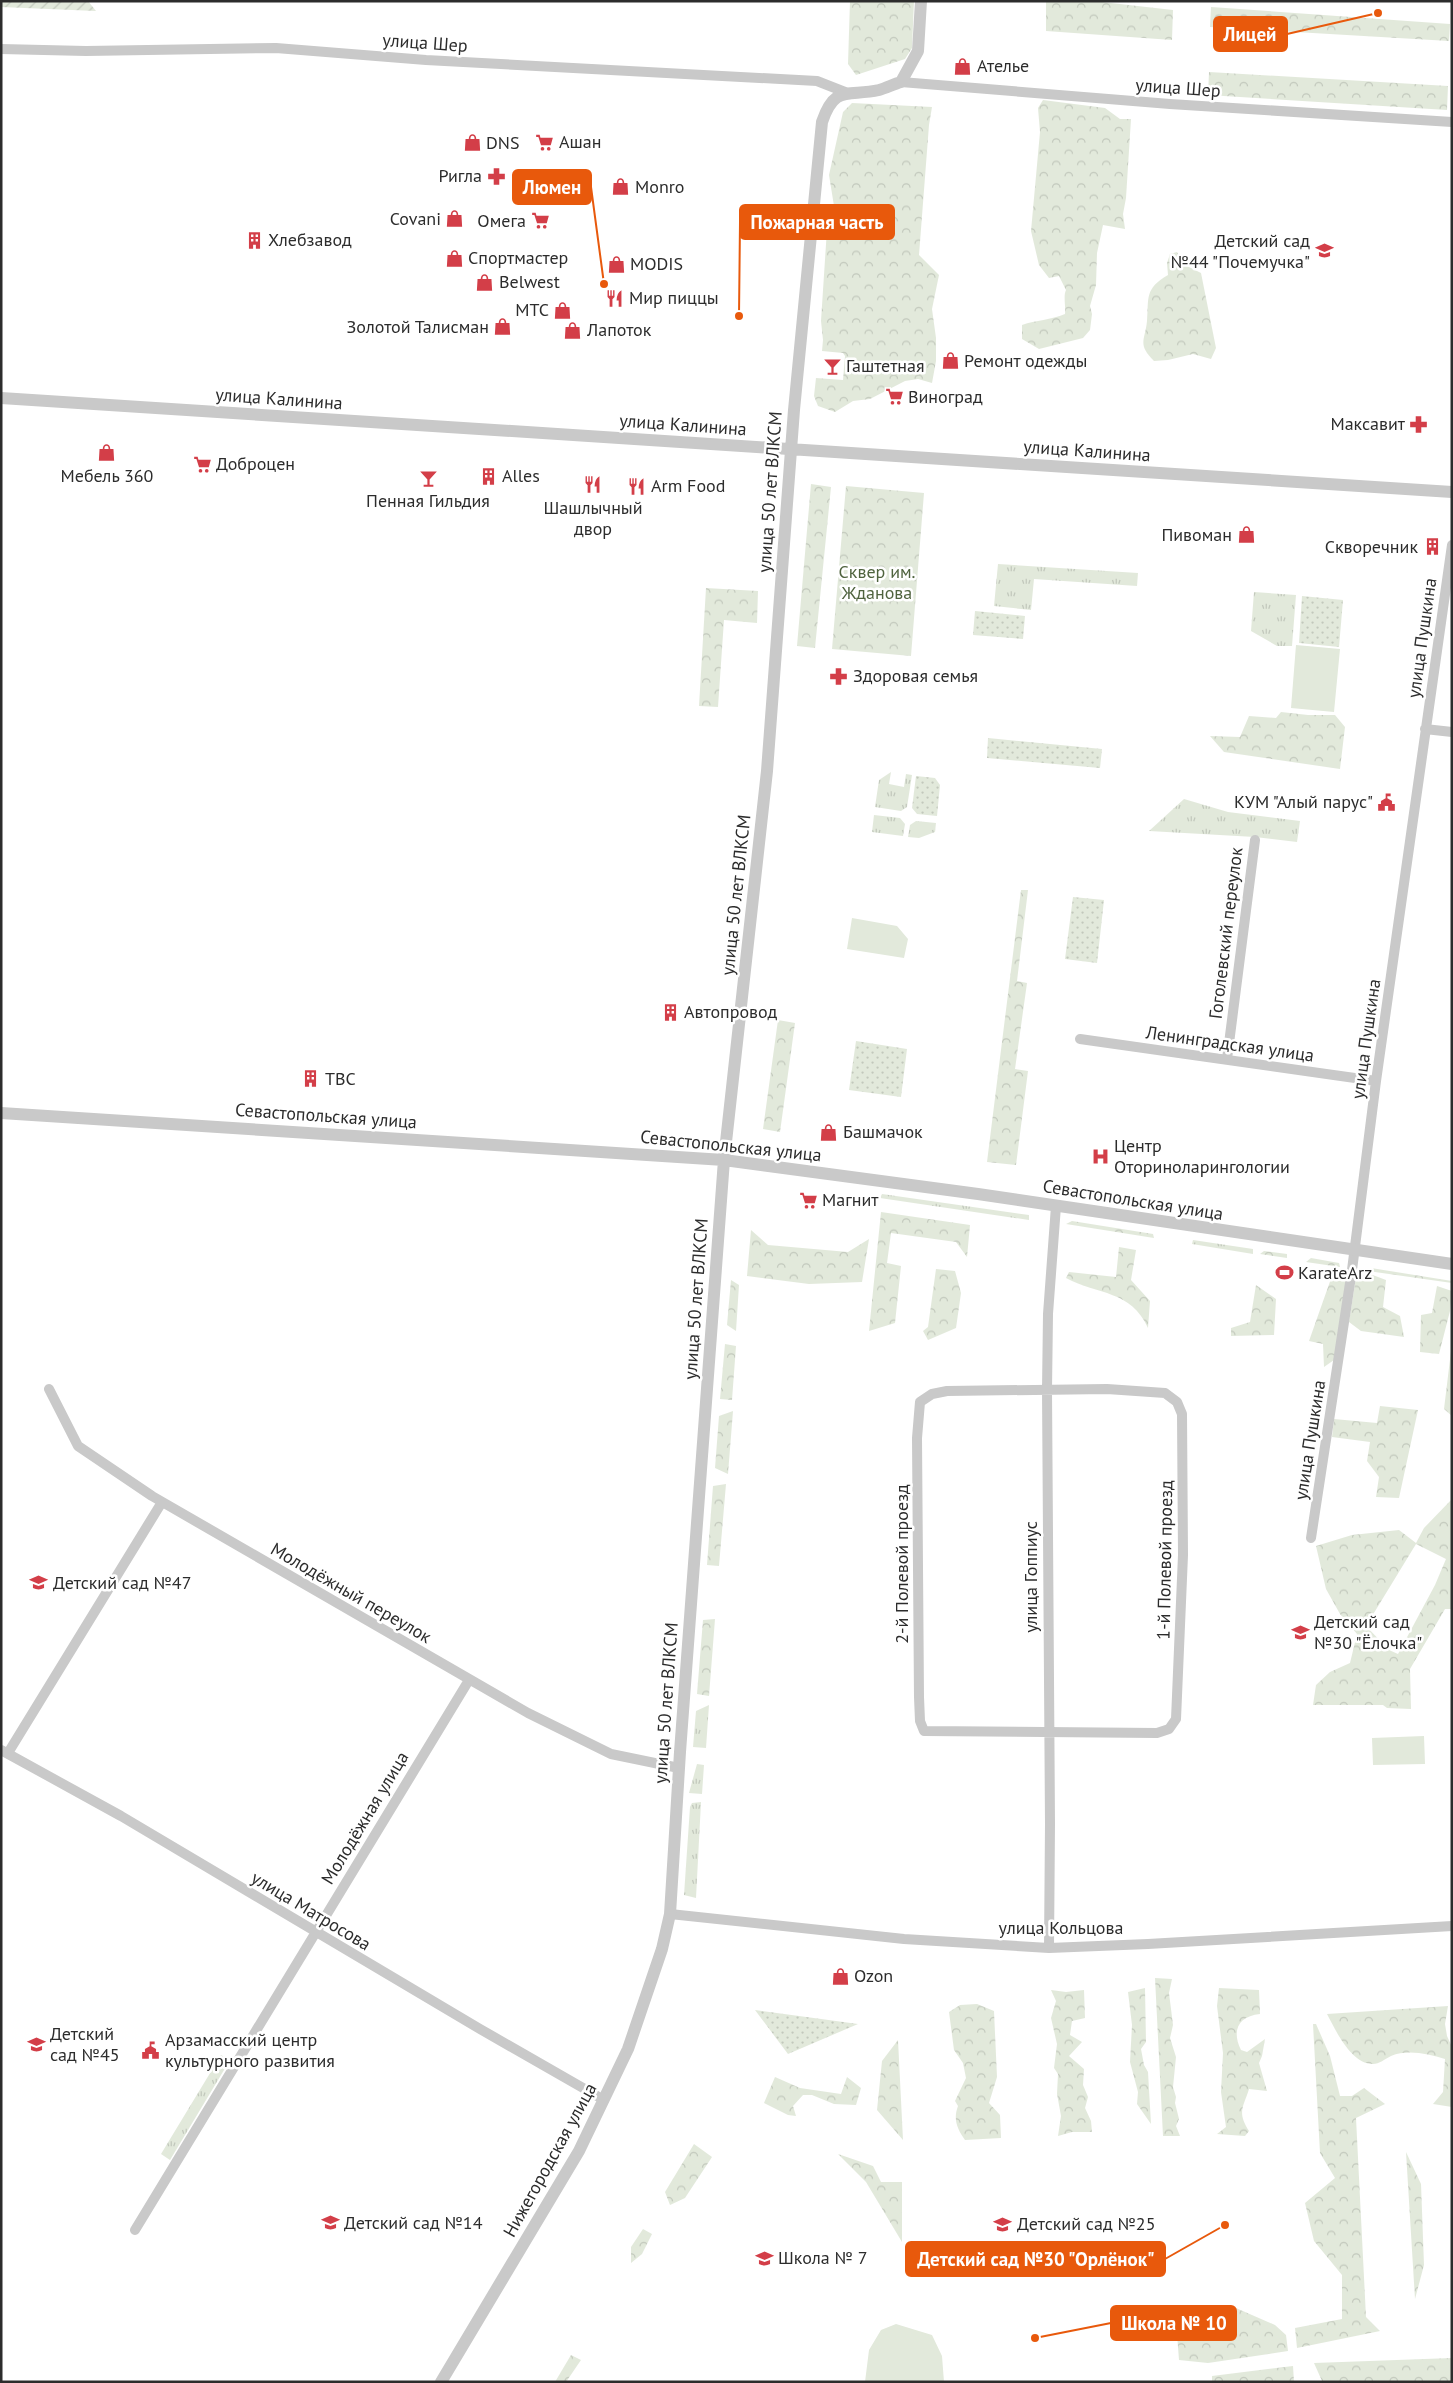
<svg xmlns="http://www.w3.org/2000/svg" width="1453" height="2383" font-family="'PT Sans',sans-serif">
<defs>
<pattern id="grass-tufts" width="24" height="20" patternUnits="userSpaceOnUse" patternTransform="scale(1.25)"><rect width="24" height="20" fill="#e2e9db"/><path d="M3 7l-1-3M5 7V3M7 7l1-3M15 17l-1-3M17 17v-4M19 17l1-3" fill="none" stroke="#c2c8bc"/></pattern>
<pattern id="forest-crowns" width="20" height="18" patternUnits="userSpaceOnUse" patternTransform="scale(1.25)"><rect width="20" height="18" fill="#e2e9db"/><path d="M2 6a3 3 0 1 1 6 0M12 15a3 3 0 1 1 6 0" fill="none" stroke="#c2c8bc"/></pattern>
<pattern id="park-dots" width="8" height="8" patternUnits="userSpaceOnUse" patternTransform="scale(1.25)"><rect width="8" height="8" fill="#e2e9db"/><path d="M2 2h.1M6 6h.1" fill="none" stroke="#c2c8bc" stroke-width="1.8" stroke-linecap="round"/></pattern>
<pattern id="garden-furrows" width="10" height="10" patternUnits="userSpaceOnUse" patternTransform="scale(1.25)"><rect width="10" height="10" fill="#e2e9db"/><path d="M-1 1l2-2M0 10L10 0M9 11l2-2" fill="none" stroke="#c2c8bc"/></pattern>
</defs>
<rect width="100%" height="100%" fill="#fff"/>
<path fill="url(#grass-tufts)" d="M998,564L1138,573L1137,586L1034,579L1031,610L994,606Z
M1254,592L1296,595L1292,646H1277L1251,631Z
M891,772L889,784L904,787L906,774L912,775L907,807L901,811L875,807L879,780Z
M1184,799L1228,812L1300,821L1297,842L1255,837L1149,831Z
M874,815L900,818L905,824L903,836L872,832Z
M916,821L936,823L935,832L919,838L908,837L910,825Z
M882,1194L1029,1215V1220L880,1198Z
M1193,1240L1253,1249V1254L1192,1244Z
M709,1705L706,1748L693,1747L696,1711Z
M697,1764L704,1765L702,1794L689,1793Z
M701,1802L696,1898L684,1895L690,1807L692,1803Z
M221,2055L230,2060L170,2160L161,2154Z"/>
<path fill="url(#forest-crowns)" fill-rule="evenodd" d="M850,1H914L912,48L905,59L856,75L848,64Z
M1046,1H1093L1173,10L1172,40L1046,31Z
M1211,7L1450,24L1449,41L1210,27Z
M1209,72L1448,86L1447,110L1208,95Z
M1043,100L1105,108L1120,119H1131L1126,198L1123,214L1125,229L1103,225L1097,253L1096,285L1090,306L1092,314L1090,330L1083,338L1039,349L1022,339V325C1036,320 1051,320 1065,314C1066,307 1063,296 1066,290L1059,276L1049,278L1039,265L1031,231L1040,132L1038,108Z
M852,103L932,107L929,125L919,255L939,275L932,309L936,338V361L932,383L918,379L905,381L870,399L853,401L835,412L818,406L814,396L816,378L843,380L845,356L843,353L822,351L823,340L821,321L827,229L834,206L829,175L843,112Z
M1177,252L1183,264L1201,273L1216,348L1211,359L1193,354L1168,360L1154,361C1137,344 1145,341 1147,321C1149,298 1144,289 1168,275L1167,263L1170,254Z
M811,484L831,487L815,648L797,646Z
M846,486L924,493L911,656L832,649Z
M706,588L758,591L757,623L724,620L718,707L699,706Z
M1281,712L1308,715H1335L1345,727L1340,769L1224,752L1210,736L1240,737L1249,716L1276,718Z
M1021,890H1028L1017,981L1027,983L1015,1069L1028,1071L1016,1165L987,1162Z
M778,1020L795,1023L780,1132L763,1129Z
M881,1212L970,1225L967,1257L956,1242L891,1233L887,1263L901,1266L895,1323L869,1331Z
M1072,1221L1153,1234L1154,1238L1066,1224Z
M751,1230L768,1245L848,1252L869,1239L862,1282L809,1284L747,1276Z
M1119,1247L1136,1250L1131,1280L1150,1301L1148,1328C1131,1290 1098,1295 1066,1278L1069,1272L1116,1277Z
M1264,1251L1287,1254V1258L1260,1254Z
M1311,1258L1339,1263L1340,1267L1306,1262Z
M1371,1268L1452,1281V1283L1368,1271Z
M936,1269L955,1271L961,1293L956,1328L928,1340L923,1331L928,1327Z
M1333,1273L1348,1275L1334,1360L1324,1367L1323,1344L1309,1341Z
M1370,1274L1386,1280L1383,1307L1400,1316L1404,1337L1361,1331L1349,1322L1356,1277Z
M731,1280L739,1285L736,1331L727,1325Z
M1256,1285L1276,1299L1274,1335L1231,1336V1328L1250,1322Z
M1437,1286L1452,1291L1450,1311L1439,1354L1420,1352L1421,1315L1432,1313Z
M1452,1343V1416L1444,1409Z
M725,1344L736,1346L732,1400L720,1399Z
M1380,1406L1418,1410L1399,1498L1376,1497L1379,1477L1367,1461L1370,1442L1332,1437L1334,1419L1377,1423Z
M733,1411L728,1474L715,1468L719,1416Z
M726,1484L719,1566L707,1565L713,1486Z
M1452,1499V1609H1445L1410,1669L1411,1709L1387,1708L1383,1705H1313L1316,1685L1330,1672L1350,1663L1357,1634L1340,1614L1326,1589L1316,1546L1352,1535L1399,1530L1416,1543L1424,1528ZM1416,1544L1446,1559L1435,1585L1398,1654L1389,1650L1366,1626Z
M715,1619L709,1696L697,1694L703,1620Z
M1155,1978L1172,1979L1169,1993L1173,2025L1170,2038L1176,2057L1173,2087L1176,2097L1175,2103L1179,2119L1176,2126L1180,2136H1163Z
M1145,1988L1146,2042L1141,2049L1144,2065L1148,2072L1151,2124L1137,2104L1138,2092L1130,2062L1132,2025L1128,1992Z
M1219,1988L1259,1990L1260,2014C1239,2016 1231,2030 1241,2050L1247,2052L1265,2039L1262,2056L1259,2063L1267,2091L1249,2089C1243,2108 1237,2112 1249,2131L1245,2136L1217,2134L1226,2127L1221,2092L1223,2053L1217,2006Z
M1051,1990L1066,1992L1084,1990L1085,2018L1072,2021L1070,2035L1082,2042L1069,2056L1084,2069L1083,2085L1088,2097L1085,2108L1091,2121L1092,2132H1072L1058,2136L1061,2116L1057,2094L1058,2074L1054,2068L1057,2044L1051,2018L1056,2001Z
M977,2004L994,2011L997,2077L989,2103L1000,2115L1001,2138L965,2140C957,2129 953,2119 958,2106L955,2101L966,2078L963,2063L954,2050L949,2012L960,2005Z
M1448,2006L1445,2024L1447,2036L1452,2047V2107L1433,2104L1443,2092L1445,2059C1428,2054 1408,2049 1391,2056C1385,2059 1379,2064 1373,2064C1351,2064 1336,2031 1327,2014Z
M1313,2024H1316L1330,2056L1340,2096H1352L1364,2088L1385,2104L1356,2118L1366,2317L1380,2331L1297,2348L1295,2328L1342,2319V2275L1314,2241L1305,2203L1335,2178L1320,2153Z
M898,2040L903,2140L877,2110L882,2061Z
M775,2077L800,2088L841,2094L847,2077L861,2088L856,2105L834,2104L812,2095H803L793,2106L796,2116L788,2115L764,2103Z
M694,2144L712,2157L685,2198L670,2205L665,2192Z
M1406,2152L1421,2184L1424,2265L1415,2299Z
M838,2154L873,2166L881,2182H902V2242L866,2182Z
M643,2229L652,2234L642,2254L631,2263V2247Z
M1229,2305L1275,2325L1286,2335L1288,2351L1208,2363L1179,2360L1175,2308Z
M571,2355L581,2360L566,2382H555Z
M1452,2358V2382H1325L1322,2381L1314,2363Z
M1293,2366L1294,2382H1212V2376Z"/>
<path fill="url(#park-dots)" d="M1302,596L1343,600L1339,647L1299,643Z
M975,611L1025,616L1023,639L973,635Z
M988,738L1102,749L1100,768L987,758Z
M916,776L935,778L940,785L937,816L917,814L912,808Z
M1073,897L1104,900L1097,963L1065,959Z
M856,1041L907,1049L901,1097L849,1090Z
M755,2010L858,2024L788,2054Z"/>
<path fill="url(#garden-furrows)" d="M1,1H88L96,11L1,7Z"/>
<path fill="#e2e9db" d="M1296,645L1340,649L1334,712L1291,708Z
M852,918L897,926L908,939L904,958L847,949Z
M1424,1736L1425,1764L1373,1765L1372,1738Z
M896,2324L932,2335L942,2356L944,2382H865L869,2350L881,2330Z"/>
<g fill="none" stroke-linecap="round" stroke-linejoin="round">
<path stroke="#c9c9c9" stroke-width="10" d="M1,49L86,51L276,48L426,60L817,81L845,92
M901,82L1170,104L1452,122
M1425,729L1452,732
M1080,1039L1376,1081
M1227,1059L1255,840
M49,1389L78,1446L152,1496L528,1713L611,1754L679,1768
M1107,1389L1165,1393L1177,1402L1182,1414L1183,1555L1176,1719L1169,1729L1157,1733L924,1731L920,1721L919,1697L917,1438L920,1402L932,1394L947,1391Z
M1311,1538L1352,1270L1376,1081L1452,545
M1,1750L121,1816L480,2029L604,2100
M8,1753L162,1502
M670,1914L904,1939L1049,1948L1148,1944L1452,1926
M1049,1948L1050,1824L1047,1390L1048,1314L1056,1206
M135,2230L469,1680"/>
<path stroke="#c9c9c9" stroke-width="12" d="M1,398L1452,492
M1,1113L724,1160L978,1194L1452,1264
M441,2382L579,2151L628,2049L662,1949L670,1914L680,1752L724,1160L767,771L794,410L822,122C835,84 848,97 879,90C886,88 894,84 901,82L918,51L921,1"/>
</g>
<defs>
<symbol id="shop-bare" viewBox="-9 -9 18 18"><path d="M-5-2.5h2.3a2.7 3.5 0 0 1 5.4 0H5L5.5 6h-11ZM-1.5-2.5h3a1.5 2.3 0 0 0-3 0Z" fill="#d33e48" stroke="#fff" stroke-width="2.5" paint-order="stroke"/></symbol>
<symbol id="supermarket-bare" viewBox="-9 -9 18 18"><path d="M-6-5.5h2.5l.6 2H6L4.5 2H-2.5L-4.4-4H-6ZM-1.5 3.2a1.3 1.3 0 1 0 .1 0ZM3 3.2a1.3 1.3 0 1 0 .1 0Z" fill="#d33e48" stroke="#fff" stroke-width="2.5" paint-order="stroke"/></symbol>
<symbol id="pharmacy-bare" viewBox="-9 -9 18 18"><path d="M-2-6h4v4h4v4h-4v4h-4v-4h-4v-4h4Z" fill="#d33e48" stroke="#fff" stroke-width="2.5" paint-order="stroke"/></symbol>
<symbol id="building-bare" viewBox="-9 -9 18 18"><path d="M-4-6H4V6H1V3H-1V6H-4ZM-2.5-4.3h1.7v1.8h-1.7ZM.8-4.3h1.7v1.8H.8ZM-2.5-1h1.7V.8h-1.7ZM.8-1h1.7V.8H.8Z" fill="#d33e48" stroke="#fff" stroke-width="2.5" paint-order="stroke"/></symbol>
<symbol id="school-bare" viewBox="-9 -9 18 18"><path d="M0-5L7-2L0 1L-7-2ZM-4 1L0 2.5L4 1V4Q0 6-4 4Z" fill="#d33e48" stroke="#fff" stroke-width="2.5" paint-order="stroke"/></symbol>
<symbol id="restaurant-bare" viewBox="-9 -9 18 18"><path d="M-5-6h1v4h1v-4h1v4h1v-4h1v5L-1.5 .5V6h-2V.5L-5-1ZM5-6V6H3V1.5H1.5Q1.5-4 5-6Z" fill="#d33e48" stroke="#fff" stroke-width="2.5" paint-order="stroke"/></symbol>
<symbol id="bar-bare" viewBox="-9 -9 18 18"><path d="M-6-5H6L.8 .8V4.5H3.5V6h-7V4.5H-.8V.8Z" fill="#d33e48" stroke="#fff" stroke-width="2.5" paint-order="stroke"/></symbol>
<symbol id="civic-bare" viewBox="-9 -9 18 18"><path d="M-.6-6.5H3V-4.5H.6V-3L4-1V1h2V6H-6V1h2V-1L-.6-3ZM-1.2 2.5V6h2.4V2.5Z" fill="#d33e48" stroke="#fff" stroke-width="2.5" paint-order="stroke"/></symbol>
<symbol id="hospital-bare" viewBox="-9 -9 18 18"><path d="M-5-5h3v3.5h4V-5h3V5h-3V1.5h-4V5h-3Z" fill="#d33e48" stroke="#fff" stroke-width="2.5" paint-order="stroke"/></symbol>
<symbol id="stadium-bare" viewBox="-9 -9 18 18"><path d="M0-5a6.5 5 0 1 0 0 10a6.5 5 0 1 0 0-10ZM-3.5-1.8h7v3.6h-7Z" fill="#d33e48" stroke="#fff" stroke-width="2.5" paint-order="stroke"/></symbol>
</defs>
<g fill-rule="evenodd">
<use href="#shop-bare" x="950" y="54" width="25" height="25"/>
<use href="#supermarket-bare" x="532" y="130" width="25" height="25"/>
<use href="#shop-bare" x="460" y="130" width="25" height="25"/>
<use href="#pharmacy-bare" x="484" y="164" width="25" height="25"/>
<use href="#shop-bare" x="608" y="174" width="25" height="25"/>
<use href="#shop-bare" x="442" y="206" width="25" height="25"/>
<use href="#supermarket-bare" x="528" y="208" width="25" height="25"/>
<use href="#building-bare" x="242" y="228" width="25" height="25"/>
<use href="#school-bare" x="1312" y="238" width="25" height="25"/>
<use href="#shop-bare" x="442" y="246" width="25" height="25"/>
<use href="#shop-bare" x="604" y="252" width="25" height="25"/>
<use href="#shop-bare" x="472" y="270" width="25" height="25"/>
<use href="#restaurant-bare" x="602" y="286" width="25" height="25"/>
<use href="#shop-bare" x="550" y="298" width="25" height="25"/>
<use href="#shop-bare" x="490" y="314" width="25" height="25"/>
<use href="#shop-bare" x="560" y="318" width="25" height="25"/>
<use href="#shop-bare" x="938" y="348" width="25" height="25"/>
<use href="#bar-bare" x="820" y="354" width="25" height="25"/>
<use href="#supermarket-bare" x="882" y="384" width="25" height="25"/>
<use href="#pharmacy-bare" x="1406" y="412" width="25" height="25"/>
<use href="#shop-bare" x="94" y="440" width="25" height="25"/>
<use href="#supermarket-bare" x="190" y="452" width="25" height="25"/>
<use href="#building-bare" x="476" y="464" width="25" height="25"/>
<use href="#bar-bare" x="416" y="466" width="25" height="25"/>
<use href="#restaurant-bare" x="580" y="472" width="25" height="25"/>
<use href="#restaurant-bare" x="624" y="474" width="25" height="25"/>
<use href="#shop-bare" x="1234" y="522" width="25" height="25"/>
<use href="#building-bare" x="1420" y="534" width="25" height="25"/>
<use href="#pharmacy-bare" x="826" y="664" width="25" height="25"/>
<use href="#civic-bare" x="1374" y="790" width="25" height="25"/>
<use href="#building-bare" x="658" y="1000" width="25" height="25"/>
<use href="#building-bare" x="298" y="1066" width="25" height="25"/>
<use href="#shop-bare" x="816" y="1120" width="25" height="25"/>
<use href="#hospital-bare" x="1088" y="1144" width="25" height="25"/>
<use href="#supermarket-bare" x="796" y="1188" width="25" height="25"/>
<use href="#stadium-bare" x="1272" y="1260" width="25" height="25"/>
<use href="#school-bare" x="26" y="1570" width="25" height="25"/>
<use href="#school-bare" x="1288" y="1620" width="25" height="25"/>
<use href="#shop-bare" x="828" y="1964" width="25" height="25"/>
<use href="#school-bare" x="24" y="2032" width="25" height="25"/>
<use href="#civic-bare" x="138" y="2038" width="25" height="25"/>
<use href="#school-bare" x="318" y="2210" width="25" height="25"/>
<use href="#school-bare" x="990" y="2212" width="25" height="25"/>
<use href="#school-bare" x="752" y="2246" width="25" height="25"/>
</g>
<g text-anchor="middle" stroke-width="5" stroke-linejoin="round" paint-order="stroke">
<g font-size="18" fill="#2c2c2c" stroke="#fff">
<text transform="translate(425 43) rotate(4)" y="6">улица Шер</text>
<text transform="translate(1178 88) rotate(4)" y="6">улица Шер</text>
<text transform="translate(279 399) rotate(4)" y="6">улица Калинина</text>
<text transform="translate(683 425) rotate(4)" y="6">улица Калинина</text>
<text transform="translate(1087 451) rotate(4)" y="6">улица Калинина</text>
<text transform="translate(770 492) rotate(-86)" y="6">улица 50 лет ВЛКСМ</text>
<text transform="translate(1422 638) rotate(-82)" y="6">улица Пушкина</text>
<text transform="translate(736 895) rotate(-84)" y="6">улица 50 лет ВЛКСМ</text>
<text transform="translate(1226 933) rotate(-83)" y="6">Гоголевский переулок</text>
<text transform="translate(1366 1039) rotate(-82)" y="6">улица Пушкина</text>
<text transform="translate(1230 1044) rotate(8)" y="6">Ленинградская улица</text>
<text transform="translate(326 1116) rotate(4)" y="6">Севастопольская улица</text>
<text transform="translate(731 1146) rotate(6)" y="6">Севастопольская улица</text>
<text transform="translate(1133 1200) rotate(9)" y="6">Севастопольская улица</text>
<text transform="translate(696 1299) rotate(-86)" y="6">улица 50 лет ВЛКСМ</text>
<text transform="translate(1310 1440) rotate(-81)" y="6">улица Пушкина</text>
<text transform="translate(1165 1560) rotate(-89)" y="6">1-й Полевой проезд</text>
<text transform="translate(902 1564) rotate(-90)" y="6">2-й Полевой проезд</text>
<text transform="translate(1031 1577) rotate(-90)" y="6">улица Гоппиус</text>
<text transform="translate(351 1593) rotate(30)" y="6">Молодёжный переулок</text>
<text transform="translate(666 1703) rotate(-86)" y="6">улица 50 лет ВЛКСМ</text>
<text transform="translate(365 1818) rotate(-59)" y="6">Молодёжная улица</text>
<text transform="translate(311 1911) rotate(31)" y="6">улица Матросова</text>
<text x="1061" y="1934">улица Кольцова</text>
<text transform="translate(550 2160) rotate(-61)" y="6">Нижегородская улица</text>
</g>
<g font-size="18" fill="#2c2c2c" stroke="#fff" text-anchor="start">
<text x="977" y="72">Ателье</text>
<text x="559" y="148">Ашан</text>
<text x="486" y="149">DNS</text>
<text x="482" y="182" text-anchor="end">Ригла</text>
<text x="635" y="193">Monro</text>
<text x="441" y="225" text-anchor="end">Covani</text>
<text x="526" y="227" text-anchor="end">Омега</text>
<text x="268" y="246">Хлебзавод</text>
<text x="1310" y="247" text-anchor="end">Детский сад<tspan x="1310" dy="21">№44 "Почемучка"</tspan></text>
<text x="468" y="264">Спортмастер</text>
<text x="630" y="270">MODIS</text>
<text x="499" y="288">Belwest</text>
<text x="629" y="304">Мир пиццы</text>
<text x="549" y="316" text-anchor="end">МТС</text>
<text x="489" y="333" text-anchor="end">Золотой Талисман</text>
<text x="587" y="336">Лапоток</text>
<text x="964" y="367">Ремонт одежды</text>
<text x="846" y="372">Гаштетная</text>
<text x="908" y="403">Виноград</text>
<text x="1405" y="430" text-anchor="end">Максавит</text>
<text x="216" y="470">Доброцен</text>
<text x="107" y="482" text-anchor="middle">Мебель 360</text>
<text x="502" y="482">Alles</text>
<text x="651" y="492">Arm Food</text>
<text x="428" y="507" text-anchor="middle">Пенная Гильдия</text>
<text x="593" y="514" text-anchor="middle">Шашлычный<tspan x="593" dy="21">двор</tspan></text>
<text x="1232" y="541" text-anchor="end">Пивоман</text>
<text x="1418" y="553" text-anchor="end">Скворечник</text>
<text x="853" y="682">Здоровая семья</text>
<text x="1373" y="808" text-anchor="end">КУМ "Алый парус"</text>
<text x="684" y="1018">Автопровод</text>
<text x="325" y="1085">ТВС</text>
<text x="843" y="1138">Башмачок</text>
<text x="1114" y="1152">Центр<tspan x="1114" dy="21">Оториноларингологии</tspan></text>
<text x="822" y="1206">Магнит</text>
<text x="1298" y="1279">KarateArz</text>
<text x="53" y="1589">Детский сад №47</text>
<text x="1314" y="1628">Детский сад<tspan x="1314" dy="21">№30 "Ёлочка"</tspan></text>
<text x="854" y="1982">Ozon</text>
<text x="50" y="2040">Детский<tspan x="50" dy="21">сад №45</tspan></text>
<text x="165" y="2046">Арзамасский центр<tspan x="165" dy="21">культурного развития</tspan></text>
<text x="344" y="2229">Детский сад №14</text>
<text x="1017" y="2230">Детский сад №25</text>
<text x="778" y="2264">Школа № 7</text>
</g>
<g font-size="18" fill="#4f633e" stroke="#fff">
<text x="877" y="578">Сквер им.<tspan x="877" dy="21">Жданова</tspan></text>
</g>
</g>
<path fill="none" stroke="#e8590c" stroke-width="2" d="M1378 13L1287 34M604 284L591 187M739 316L740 222M1225 2225L1165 2259M1035 2338L1111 2323"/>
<g fill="#e8590c" stroke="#fff" stroke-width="2">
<circle cx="1378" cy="13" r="5"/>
<circle cx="604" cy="284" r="5"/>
<circle cx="739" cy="316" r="5"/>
<circle cx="1225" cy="2225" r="5"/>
<circle cx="1035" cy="2338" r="5"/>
</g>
<g fill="#e8590c" stroke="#e8590c" stroke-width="2">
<rect x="1214" y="17" width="73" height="34" rx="5"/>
<rect x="513" y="170" width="78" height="34" rx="5"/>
<rect x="740" y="205" width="154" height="34" rx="5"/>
<rect x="906" y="2242" width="259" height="34" rx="5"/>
<rect x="1111" y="2306" width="125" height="34" rx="5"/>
</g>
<g font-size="19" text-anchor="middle" font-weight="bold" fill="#fff">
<text x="1250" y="41">Лицей</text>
<text x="552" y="194">Люмен</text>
<text x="817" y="229">Пожарная часть</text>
<text x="1036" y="2266">Детский сад №30 "Орлёнок"</text>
<text x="1174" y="2330">Школа № 10</text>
</g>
<rect width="1453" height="2383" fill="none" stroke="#2c2c2c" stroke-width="5"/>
</svg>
